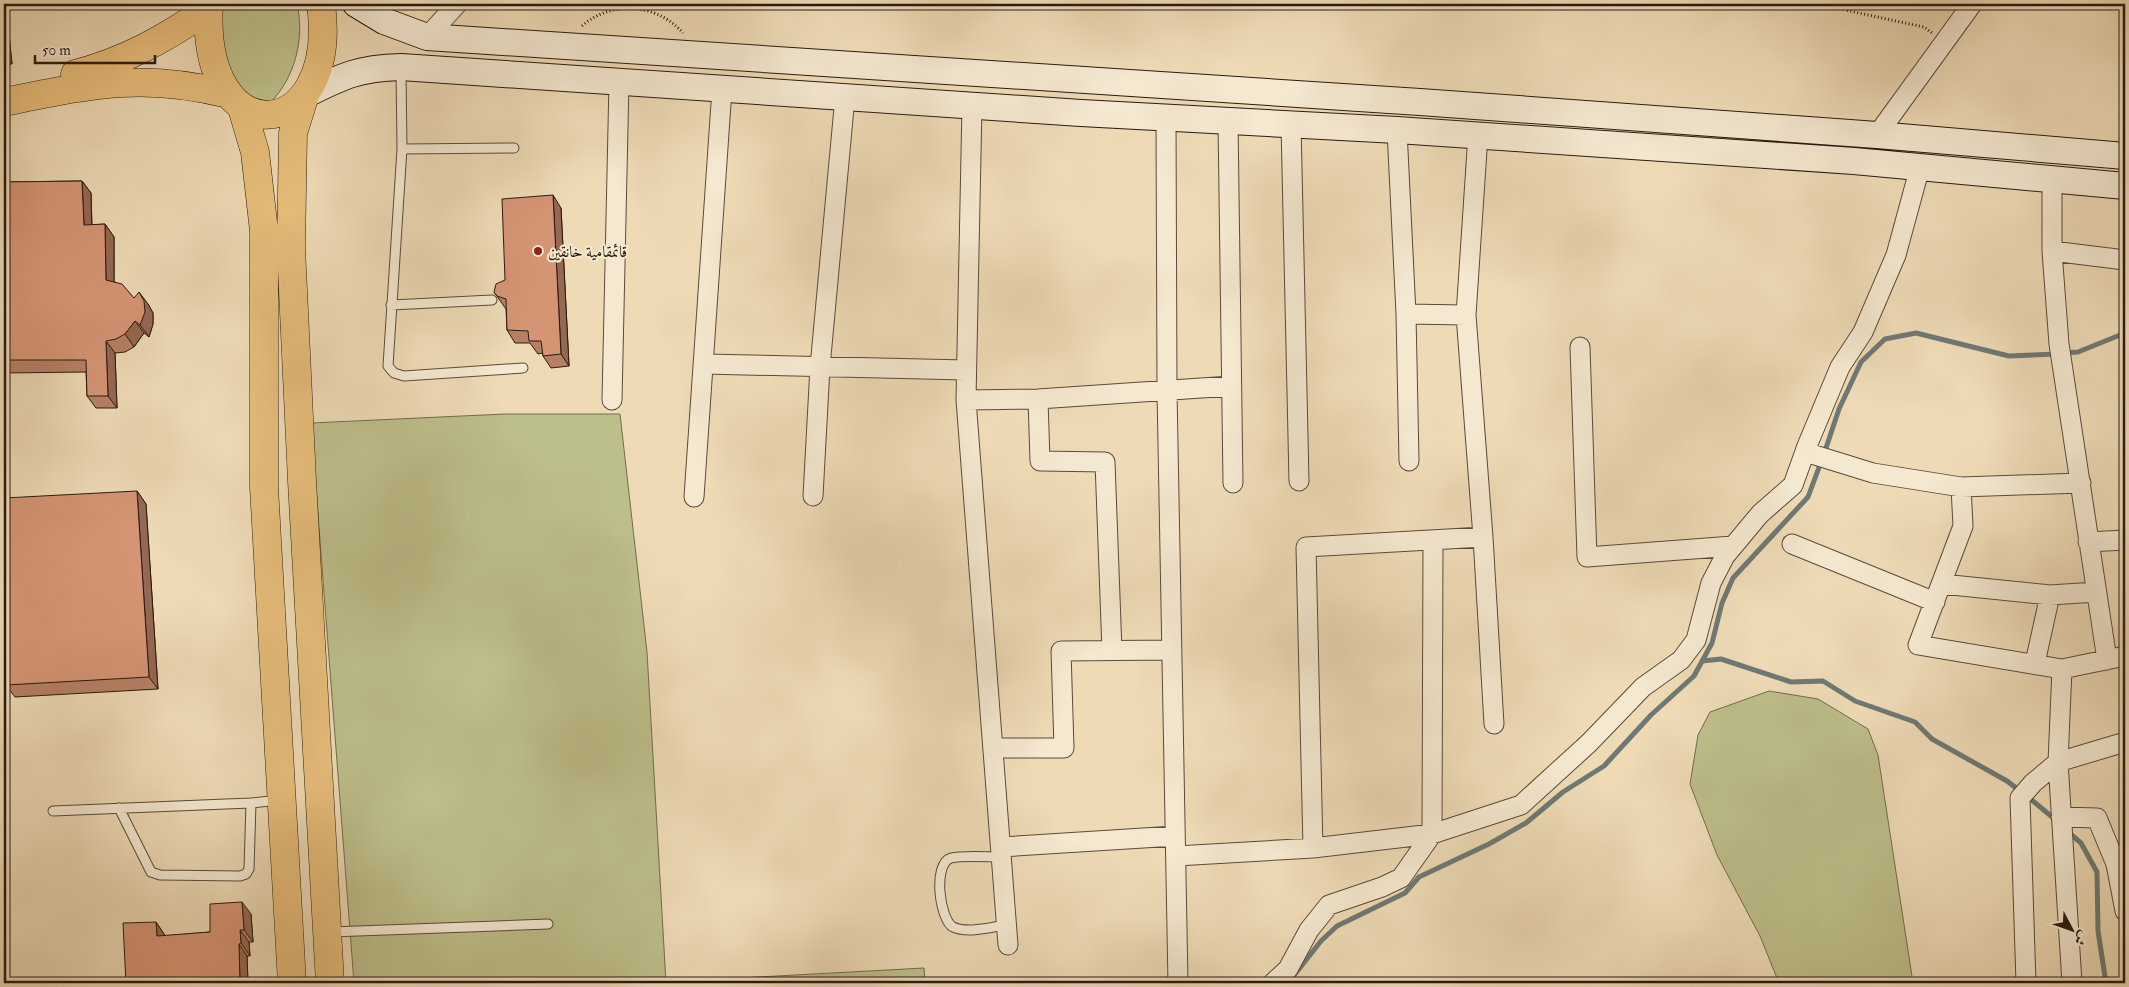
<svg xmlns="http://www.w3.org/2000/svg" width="2129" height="987" font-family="'IM FELL Double Pica',Amiri,serif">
<rect width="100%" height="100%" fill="#eedbb6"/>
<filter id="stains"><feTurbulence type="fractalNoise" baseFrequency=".004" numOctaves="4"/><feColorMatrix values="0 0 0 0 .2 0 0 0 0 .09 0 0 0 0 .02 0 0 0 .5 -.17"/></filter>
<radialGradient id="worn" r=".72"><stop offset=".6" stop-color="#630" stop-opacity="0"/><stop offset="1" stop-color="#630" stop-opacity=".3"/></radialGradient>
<path fill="#bdbf8b" stroke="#736c4e" d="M216,4H297C305,38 295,77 271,102L251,103L229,76Z
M505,414H620L647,652L666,983H354L311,423Z
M1769,691L1818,699L1868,729L1878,755L1913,983H1779L1760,936L1717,855L1690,784L1698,735L1710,712Z
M924,968L925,982L923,983H685V981Z"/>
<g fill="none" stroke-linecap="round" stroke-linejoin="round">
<path stroke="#6e7975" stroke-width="5" d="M2064,353L2078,352L2125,333
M1824,454L1839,409L1861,362L1885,339L1916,333L2009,356L2056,354
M1702,661L1721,659L1791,682L1823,681L1855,701L1915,722L1932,739L2007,781L2020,791
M2027,796L2057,821
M2068,832L2081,843L2097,872L2098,931L2106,983
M1295,974L1321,941L1337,926L1405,893L1419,877L1489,844L1526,823L1563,792L1604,766L1651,715L1694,676L1712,643L1722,603L1733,578L1808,497L1821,462"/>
<defs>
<path id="lane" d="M401,70L402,149L388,366L394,373L404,376L523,368
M402,149L514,148
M391,305L492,300
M119,808L151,872L160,875L240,876L246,874L249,869L251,803L279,800
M53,811L251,803
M1002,857C988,857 963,855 951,858C932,864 940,920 953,927C968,934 991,927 1007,925
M330,932L548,924"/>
<path id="street" d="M427,37L457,4
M972,105L966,400L1008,945
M1166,117L1167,390L1178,983
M1228,120L1233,483
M1291,124L1299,481
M1397,130L1406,314L1409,461
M1478,135L1466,315L1483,537L1494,724
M1877,135L1972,4
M2052,179V251L2059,344L2107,660
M2052,251L2125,260
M1406,314L1466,315
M1580,347L1587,557L1733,546
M704,364L966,370
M1038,399L1040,461L1105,462L1112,651
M612,400L619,82
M966,400L1038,399L1231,386
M1805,452L1873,473L1961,487L2081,483
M1961,487L1963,526L1918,645L2062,669L2125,656
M813,496L820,367L845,97
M694,497L722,89
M2088,542L2125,540
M1792,544L1935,602
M1942,584L2050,595L2096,592
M2035,663L2050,595
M994,748H1064L1061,651L1172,650
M2061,817L2097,818L2116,864L2125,911
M1001,847L1175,836
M1313,848L1306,547L1483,537
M1176,856L1313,848L1432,834L1433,541
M1273,983L1288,969L1309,930L1329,905L1382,887L1401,878L1432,834L1521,805L1589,743L1643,687L1681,660L1696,640L1711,583L1725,556L1760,514L1793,485L1807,446L1840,367L1863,332L1896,255L1920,167
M2026,983L2020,798L2033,783L2058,762L2062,669
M2072,983L2058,762L2125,742"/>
<path id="secondary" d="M356,4L384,21L427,37L1420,102L1877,135L2125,156
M305,95C342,76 359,68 401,67L1081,113L1397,130L1854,161L2125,186"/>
<path id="primary" d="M209,4C199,156 340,147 321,4
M75,74C125,61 167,38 209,8
M305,95L293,133L291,248L302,481L330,983
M4,102C89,85 141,72 228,94
M242,108L255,152L264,231V487L292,983"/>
</defs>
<use href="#lane" stroke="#5a4a3b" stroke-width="11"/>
<use href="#street" stroke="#5a4a3b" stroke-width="21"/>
<use href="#secondary" stroke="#291a12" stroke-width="28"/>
<use href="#primary" stroke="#291a12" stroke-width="29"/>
<path stroke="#291a12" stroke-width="3" stroke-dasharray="1 2.5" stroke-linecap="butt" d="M1839,4L1845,10L1924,27L1932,33
M582,26C611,0 657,3 683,33"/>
<use href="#lane" stroke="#f4e8d0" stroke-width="9"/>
<use href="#street" stroke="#f4e8d0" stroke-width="19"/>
<use href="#secondary" stroke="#f4e8d0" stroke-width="26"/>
<use href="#primary" stroke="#e7be7b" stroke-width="28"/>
</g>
<path fill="#b78065" stroke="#291a12" d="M4,4L6,7L12,64L4,65Z
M82,181L91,193L92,225L105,224L114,237V282L134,298L148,304L153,313V324L149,337L144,333L134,347L125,352L115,353L117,408H96L87,396L86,372L4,373V182Z
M561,208L569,366L551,368L543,356V353L538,354L530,343H515L507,330L506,309L494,292L505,280Z
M137,491L146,504L158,689L15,697L6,685Z
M251,914L253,942H249L250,956H247L248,983H126L156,922L164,934L165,936L210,932Z"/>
<path fill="#956852" stroke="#291a12" d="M4,4L6,7L12,64L4,52Z
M82,181L91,193L92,237L84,225Z
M553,195L561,208L569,366L561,354Z
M105,224L114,237V292L106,280Z
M139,292L148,304L153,313V324L149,337L140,325Z
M135,321L144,333L134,347L125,334Z
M106,341L115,353L117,408L108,396Z
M137,491L146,504L158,689L149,677Z
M242,902L251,914L253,942L244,930Z
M156,922L164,934L165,949L157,936Z
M240,930L249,942L250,956L241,943Z
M239,944L247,956L248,983H240Z"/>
<path fill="#d59575" stroke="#291a12" d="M82,181L84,225L105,224L106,280L122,284L134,298L139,292L144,301L145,312L140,325L135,321L125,334L116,339L106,341L108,396H87L86,360H4V182Z
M553,195L561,354L543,356L541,341H529L528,331L507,330L506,299L497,296L494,292L496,284L505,280L502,199Z
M137,491L149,677L6,685L4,650V498Z
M242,902L244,930H240L241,943L239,944L240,983H126L123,923L156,922L157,936L210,932V904Z
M101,978V983H42V980Z"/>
<circle fill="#8f2418" stroke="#f4e8d0" stroke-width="2" cx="538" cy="251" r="5"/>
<g text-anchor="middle" stroke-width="4" stroke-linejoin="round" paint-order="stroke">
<g font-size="16" fill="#291a12" stroke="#f4e8d0" text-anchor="start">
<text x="548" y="257">قائمقامية خانقين</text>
</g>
</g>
<rect width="2129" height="987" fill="none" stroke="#eedbb6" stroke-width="20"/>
<rect x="5" y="5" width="2119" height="977" fill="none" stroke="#291a12" stroke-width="2.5"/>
<rect x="10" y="10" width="2109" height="967" fill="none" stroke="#291a12"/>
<g transform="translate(2072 930) rotate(131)" stroke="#f4e8d0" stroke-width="4" paint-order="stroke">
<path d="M0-4L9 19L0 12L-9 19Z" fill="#291a12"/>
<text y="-8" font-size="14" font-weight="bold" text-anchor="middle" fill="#291a12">ش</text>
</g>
<path d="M35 55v8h120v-8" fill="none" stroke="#291a12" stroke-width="2.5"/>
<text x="42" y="55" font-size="15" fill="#291a12" stroke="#f4e8d0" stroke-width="4" paint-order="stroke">50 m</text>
<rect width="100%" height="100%" filter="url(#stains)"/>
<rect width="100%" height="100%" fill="url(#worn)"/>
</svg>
